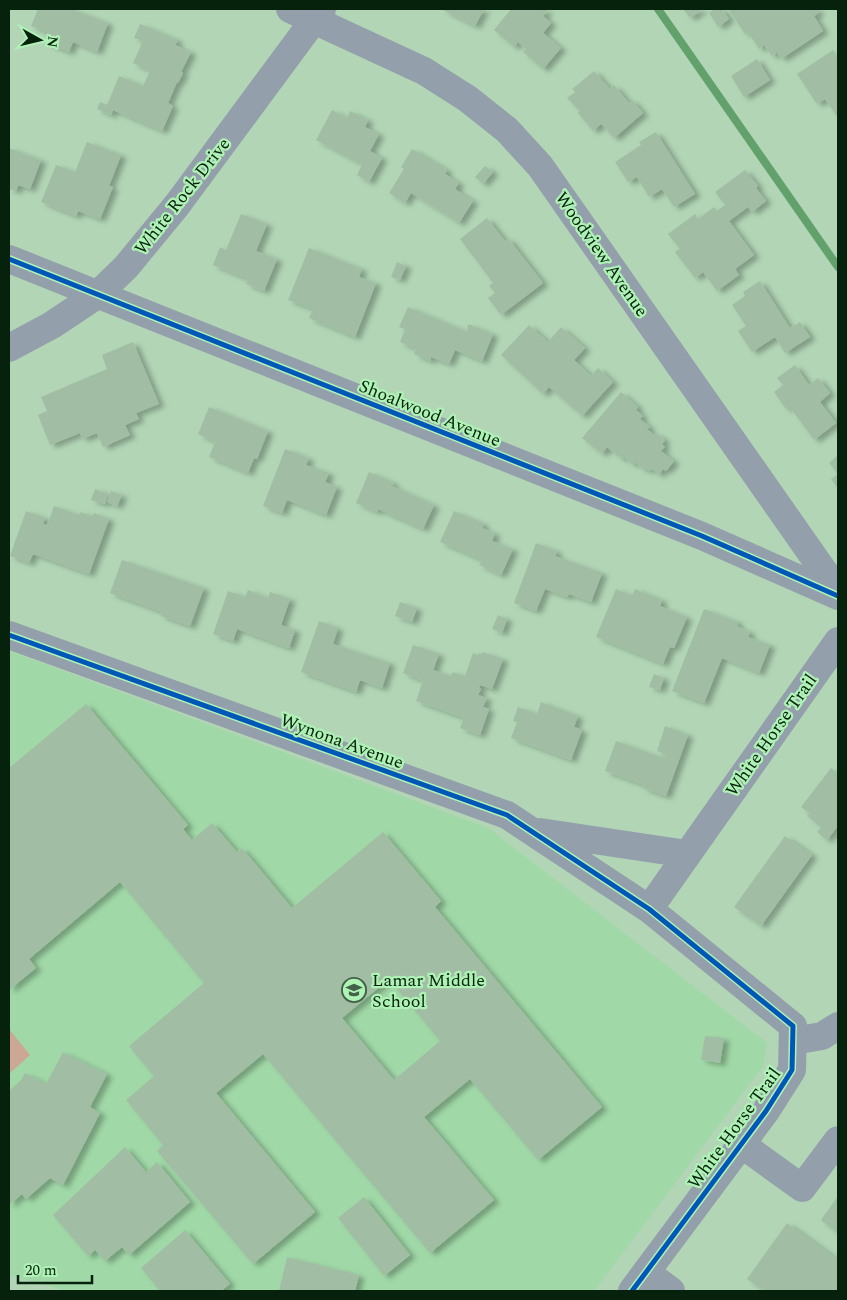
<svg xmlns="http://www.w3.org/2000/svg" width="847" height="1300" font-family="Spectral,serif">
<defs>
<filter id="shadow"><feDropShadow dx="5.5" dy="3" stdDeviation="2.5" flood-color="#0004"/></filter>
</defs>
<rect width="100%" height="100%" fill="#b1d5b5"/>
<path fill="#a0d8a7" d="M9,651L488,828L767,1043L763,1066L594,1291H67L9,1275Z"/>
<path fill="#cca894" d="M9,1029L30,1055L9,1074Z"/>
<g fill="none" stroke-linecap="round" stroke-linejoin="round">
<path stroke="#62a16c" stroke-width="8" d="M658,9L838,267"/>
</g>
<path fill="#a1bea4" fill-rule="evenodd" filter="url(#shadow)" d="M38,9H71L108,23L97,52L73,42L69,52L48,44L52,34L31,26Z
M441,9H484L475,26Z
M511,9L548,10L543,16L551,23L543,33L561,48L543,69L523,52L526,49L518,42L514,47L494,30Z
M683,9H703L690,18Z
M715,9H722L729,19L718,27L709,13Z
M731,9H817L819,12L814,16L823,31L781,59L777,52L772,56L764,45L759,49L748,32L745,34L729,10Z
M140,24L178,40L175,45L191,52L181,72L183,73L178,83L177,82L168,103L173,106L162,131L113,110L111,115L97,109L100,102L107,105L119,76L143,86L150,71L133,63L143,41L134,38Z
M833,50L838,58V118L825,99L817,104L797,74Z
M757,59L770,80L744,97L731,76Z
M594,71L610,89L614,85L629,103L632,100L643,113L614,138L601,124L593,131L578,113L580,111L567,98L575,92L572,89Z
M332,110L347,118L350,111L368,120L365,127L379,134L370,151L382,158L369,182L357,175L362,164L316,140Z
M656,132L695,194L674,207L662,189L649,197L637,177L628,182L615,162L641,145L639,142Z
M87,142L121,155L109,186L113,187L100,219L78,211L76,216L41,202L56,165L75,172Z
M9,148L41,160L30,189L18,185L16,191L9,189Z
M412,149L447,170L445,174L459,183L455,189L473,201L459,223L411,193L405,203L389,193L404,169L401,167Z
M485,166L493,172L483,184L475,177Z
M745,170L758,186L756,188L766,201L752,212L748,207L729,221L754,255L735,269L739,275L717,291L703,272L695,278L675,252L680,249L668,234L695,214L698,219L714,207L717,211L725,205L715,192Z
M241,214L267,224L256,251L277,259L264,291L246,284L248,279L213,265L220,247L226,250Z
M487,218L505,241L508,238L543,283L501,315L488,298L495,293L489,286L493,283L460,239Z
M309,248L362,269L359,277L376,283L355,337L309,318L313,309L288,300Z
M397,262L406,266L400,280L391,277Z
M760,281L790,328L800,322L810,337L785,353L775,337L752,352L738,331L746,326L732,305L745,296L743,292Z
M408,307L467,332L468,324L493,334L482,361L455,350L449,364L431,357L430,361L414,354L416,349L400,342L405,329L399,327Z
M529,325L548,342L561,327L585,348L574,360L591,376L598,368L613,382L582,416L549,387L543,394L501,355Z
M133,342L159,404L136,413L139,419L125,425L130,435L103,447L97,433L82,439L80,433L50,445L38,415L47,411L41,397L107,369L102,355Z
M795,365L809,385L818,378L830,393L820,402L836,423L814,440L789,406L786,409L774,392L783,385L777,378Z
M621,392L638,407L636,410L643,416L640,419L650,427L647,429L654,435L656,433L665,440L662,444L665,447L661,451L674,461L666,471L663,469L659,475L652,469L650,471L646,468L644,470L635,462L633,465L624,457L622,459L607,447L602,454L582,438Z
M209,407L268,431L257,459L254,458L248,473L209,457L215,442L198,434Z
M285,449L309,458L306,465L329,473L325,482L337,487L326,515L287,500L282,513L263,506Z
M838,455V488L831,479L838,474L829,463Z
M369,472L394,483L392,486L434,505L423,529L378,509L377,512L356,503Z
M95,489L108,494L105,504L91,500Z
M111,491L122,495L117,506L107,502Z
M54,506L79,515L80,512L92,516L94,513L109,519L89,574L33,554L29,563L10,556L26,511L45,518L43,524L47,525Z
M454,511L484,524L482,528L495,533L492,541L513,549L501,575L479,565L482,560L440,542Z
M536,543L557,551L555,556L602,573L591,602L569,594L567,597L545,589L536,611L514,603Z
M122,560L204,588L190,626L161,616L162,612L110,593Z
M616,589L632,596L635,589L662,600L660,606L687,617L674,648L670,647L663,664L596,637Z
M248,590L268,598L270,592L290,599L281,625L295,630L289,648L237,629L233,641L213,634L228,591L245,597Z
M400,602L417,608L412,622L395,616Z
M704,609L738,622L737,626L750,632L748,637L770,645L759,673L722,658L704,703L672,691Z
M498,615L507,619L502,633L492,629Z
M319,621L338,628L333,644L390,663L382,688L360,680L356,692L301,672Z
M413,645L439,654L433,670L451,676L453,672L465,676L473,653L478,655L479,653L482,654V652L503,659L492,689L480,685L479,688L481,689L478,695L487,698L483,707L489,709L480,735L460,728L464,718L416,701L423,681L403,673Z
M654,674L664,678L660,690L649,687Z
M541,702L578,716L574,727L582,730L571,760L511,738L517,722L513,721L518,707L537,714Z
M86,704L188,825L183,829L192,840L212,823L237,852L242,848L292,908L383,832L441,901L435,907L602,1107L538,1160L470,1079L424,1117L494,1200L430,1253L263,1054L216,1093L315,1212L253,1264L157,1151L163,1145L126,1100L154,1076L129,1046L204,983L120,882L29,959L36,968L9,990V768ZM389,979L440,1041L394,1080L342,1018Z
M665,726L688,735L666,796L643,788L644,785L605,771L616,741L665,759L666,754L657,751Z
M831,768L838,773V826L827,840L817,832L821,827L807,816L810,813L801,807Z
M785,836L812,855L761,926L734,907Z
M705,1036L724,1038L720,1063L701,1060Z
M63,1052L107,1074L90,1107L100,1113L63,1185L50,1178L26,1199L22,1194L9,1205V1091L21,1080L25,1073L46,1084Z
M125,1147L146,1172L157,1162L190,1202L129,1255L122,1247L105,1261L95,1250L88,1256L53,1215Z
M838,1196V1233L821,1220Z
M364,1197L410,1255L384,1276L338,1218Z
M787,1223L838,1260V1289L836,1291H765L747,1279Z
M185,1230L230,1284L221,1291H160L141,1268Z
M287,1257L359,1275L355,1291H279Z"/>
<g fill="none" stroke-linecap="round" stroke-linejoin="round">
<path stroke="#939faa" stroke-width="28" d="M290,9L424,71L468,99L507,130L540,166L825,573L838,585
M9,259L702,536L838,596
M9,348L52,325L97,295L126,267L177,205L322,9
M9,635L507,815L649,909L793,1026L792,1070L766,1111L632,1291
M540,832L687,854
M649,909L838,641
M793,1041L822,1036L838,1026
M741,1144L802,1188L838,1140
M646,1272L671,1291"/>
<defs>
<path id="cycleway" d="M9,259L702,536L838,596
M9,635L507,815L649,909L793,1026L792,1070L766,1111L632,1291"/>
</defs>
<use href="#cycleway" stroke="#aff2b6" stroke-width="8"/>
<use href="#cycleway" stroke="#0057b8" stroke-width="5"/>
</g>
<defs>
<symbol id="school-ring" viewBox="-11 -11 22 22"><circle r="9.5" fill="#aff2b6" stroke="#426147" stroke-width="1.5"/><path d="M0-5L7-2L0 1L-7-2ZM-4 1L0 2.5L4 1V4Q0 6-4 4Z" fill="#426147"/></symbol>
</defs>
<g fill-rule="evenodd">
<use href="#school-ring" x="340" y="976" width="28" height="28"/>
</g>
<g text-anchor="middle" stroke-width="4.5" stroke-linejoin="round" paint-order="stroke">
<g font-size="18" fill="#07220c" stroke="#aff2b6">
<text transform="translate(182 196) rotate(-52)" y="6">White Rock Drive</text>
<text transform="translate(602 254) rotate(55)" y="6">Woodview Avenue</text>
<text transform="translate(430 413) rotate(22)" y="6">Shoalwood Avenue</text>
<text transform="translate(771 735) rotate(-55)" y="6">White Horse Trail</text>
<text transform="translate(342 741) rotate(20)" y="6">Wynona Avenue</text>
<text transform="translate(734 1128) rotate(-54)" y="6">White Horse Trail</text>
</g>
<g font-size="18" fill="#07220c" stroke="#aff2b6" text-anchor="start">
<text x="372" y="986">Lamar Middle<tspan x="372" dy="21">School</tspan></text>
</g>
</g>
<rect width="847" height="1300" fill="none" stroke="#07220c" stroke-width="20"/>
<g transform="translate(40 40) rotate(98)" stroke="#aff2b6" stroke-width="4" paint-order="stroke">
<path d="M0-4L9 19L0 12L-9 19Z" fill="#07220c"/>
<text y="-8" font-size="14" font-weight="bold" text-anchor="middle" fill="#07220c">N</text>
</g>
<path d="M18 1275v8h74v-8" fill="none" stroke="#07220c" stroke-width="2.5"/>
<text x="25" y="1275" font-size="15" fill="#07220c" stroke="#aff2b6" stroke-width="4" paint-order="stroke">20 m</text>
</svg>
